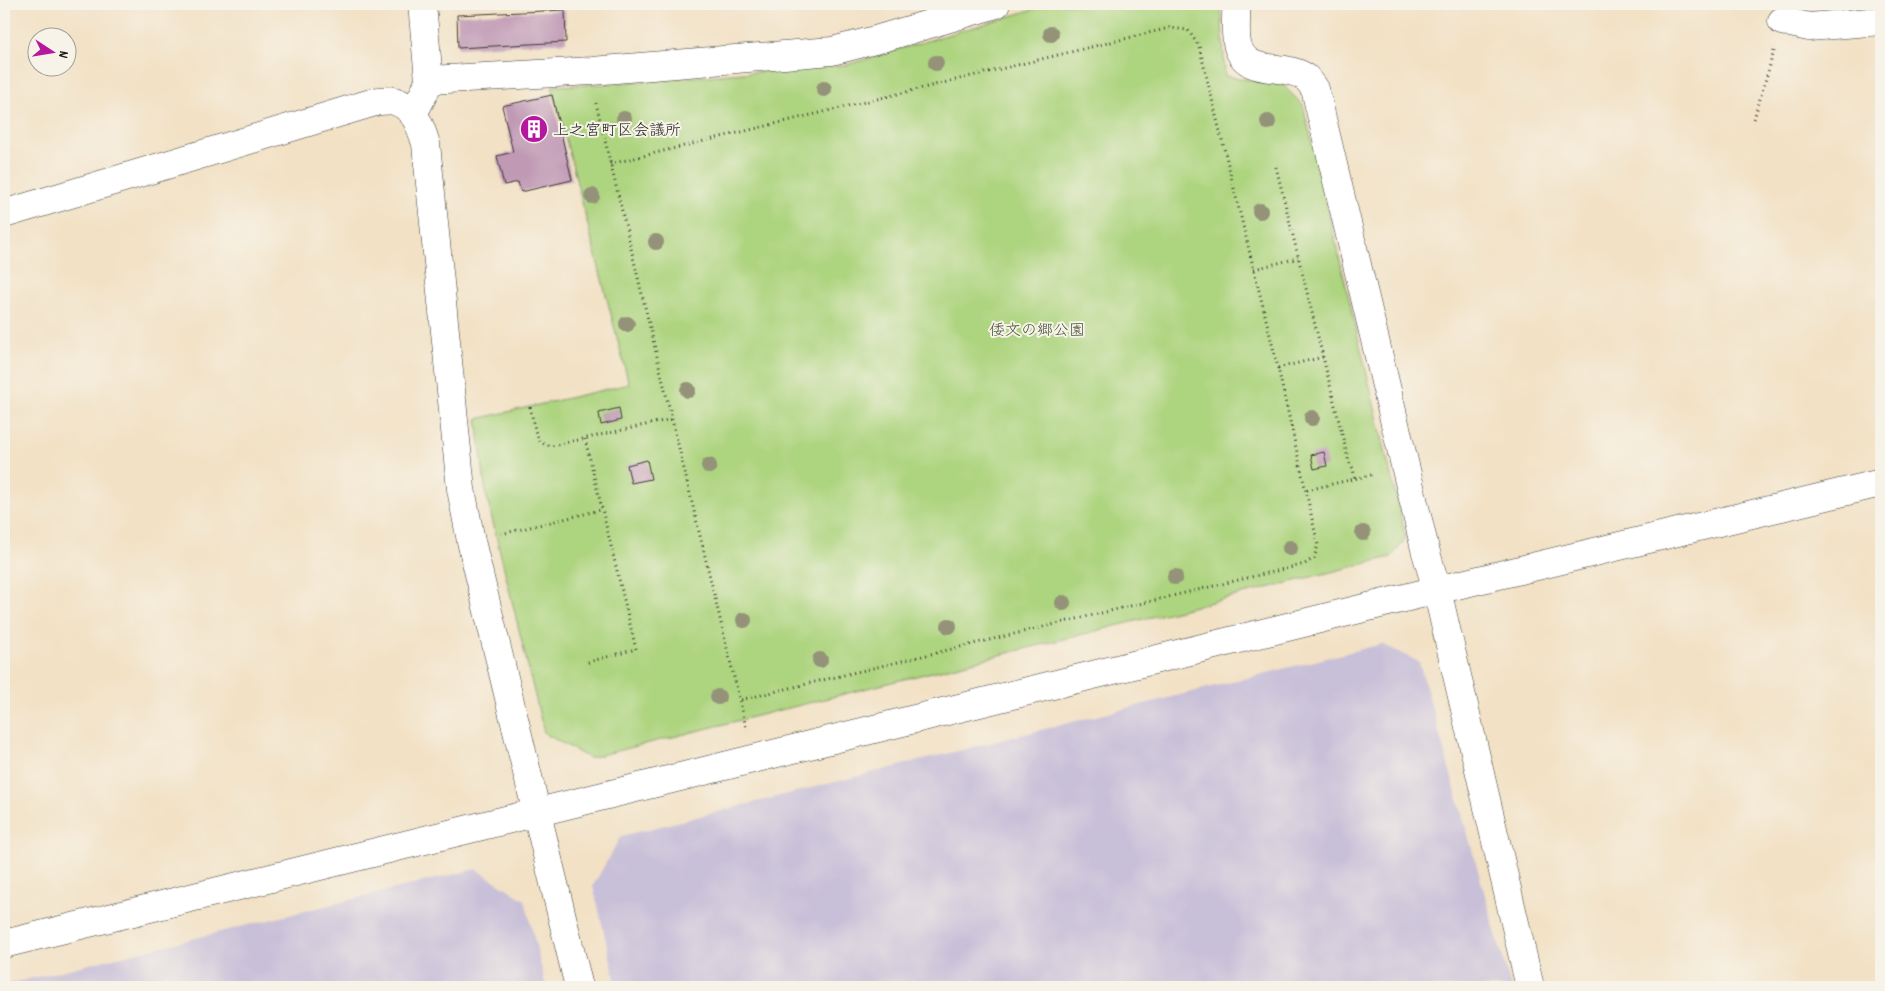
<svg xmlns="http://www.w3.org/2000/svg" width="1885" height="991" font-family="Dekko,'Klee One',sans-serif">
<rect width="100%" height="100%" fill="#f7f3e8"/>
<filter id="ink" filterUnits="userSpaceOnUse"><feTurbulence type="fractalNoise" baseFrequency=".02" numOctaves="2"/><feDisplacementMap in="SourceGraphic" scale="10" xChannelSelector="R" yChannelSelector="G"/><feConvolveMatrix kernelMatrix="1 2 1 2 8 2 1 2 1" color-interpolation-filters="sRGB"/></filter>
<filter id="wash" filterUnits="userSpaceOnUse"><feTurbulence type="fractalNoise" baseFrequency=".0096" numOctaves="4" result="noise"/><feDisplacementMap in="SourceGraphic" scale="20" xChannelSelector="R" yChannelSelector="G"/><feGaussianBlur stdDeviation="1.12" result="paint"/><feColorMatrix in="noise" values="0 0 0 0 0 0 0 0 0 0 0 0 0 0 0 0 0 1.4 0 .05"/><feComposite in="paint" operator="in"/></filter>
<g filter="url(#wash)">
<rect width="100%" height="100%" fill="#f2e1c5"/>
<path fill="#c8bfd8" d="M1382,644L1419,662L1511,987H617L593,886L621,836Z
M476,869L525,900L546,987H4V985Z"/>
<path fill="#add47f" stroke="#64784e" d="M1051,4H1221L1225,76L1283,85L1303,105L1406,539L1391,557L589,758L544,733L486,494L477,419L629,384L552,86L604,84L846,65Z"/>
<g id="blocks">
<path fill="#c099b5" d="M565,10L566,42L458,48L457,15Z
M552,95L572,180L521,192L518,182L504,185L497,156L513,152L502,106Z
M619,408L621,420L601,425L599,413Z
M1324,452L1327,466L1314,469L1311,455Z
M647,460L651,479L631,483L627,465Z"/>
</g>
</g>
<g filter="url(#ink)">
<use href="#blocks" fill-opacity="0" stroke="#3c3a35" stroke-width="1"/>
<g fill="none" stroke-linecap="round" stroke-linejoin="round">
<defs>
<path id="minor" d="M1236,4C1237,16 1234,36 1238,47C1248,77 1283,62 1305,77C1309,80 1312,85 1315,89L1425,549L1437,590
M1782,21L1809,27L1881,21
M429,80L592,71L832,51L879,39L996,4
M413,114L425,91L429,80L422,4"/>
<path id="tertiary" d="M4,214L378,101C384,101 390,100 394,101C414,106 421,127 426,144L461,489L471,541L579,987
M1437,590L1530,987
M4,944L1437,590L1881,483"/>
</defs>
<use href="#minor" stroke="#3c3a35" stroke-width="29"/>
<use href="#tertiary" stroke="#3c3a35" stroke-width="29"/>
<path stroke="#3c3a35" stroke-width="3" stroke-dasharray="1 4" stroke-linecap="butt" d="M596,103L746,727
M1754,119L1774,51
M610,164L1169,28L1188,30L1199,46L1278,368L1318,545L1314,558L1305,564L740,700
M1276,167L1349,462L1353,468L1355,479
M1254,269L1298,258
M1278,368L1323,357
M530,407L536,434L541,443L551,446L672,419
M585,439L636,649L585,663
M1307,490L1375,474
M501,534L601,510"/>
<use href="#minor" stroke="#fff" stroke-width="28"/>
<use href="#tertiary" stroke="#fff" stroke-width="28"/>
</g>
<g fill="#949379">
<circle cx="1051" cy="34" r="8"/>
<circle cx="936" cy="63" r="8"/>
<circle cx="824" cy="89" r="8"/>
<circle cx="624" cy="119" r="8"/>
<circle cx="1268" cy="122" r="8"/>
<circle cx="592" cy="196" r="8"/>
<circle cx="1260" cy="211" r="8"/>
<circle cx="656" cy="242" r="8"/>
<circle cx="627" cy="324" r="8"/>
<circle cx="688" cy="390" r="8"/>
<circle cx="1312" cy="418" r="8"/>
<circle cx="709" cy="466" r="8"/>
<circle cx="1363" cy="533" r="8"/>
<circle cx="1290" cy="548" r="8"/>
<circle cx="1175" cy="577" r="8"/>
<circle cx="1063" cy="603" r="8"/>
<circle cx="744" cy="620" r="8"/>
<circle cx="949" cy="626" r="8"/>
<circle cx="820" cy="660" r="8"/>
<circle cx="718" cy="697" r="8"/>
</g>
</g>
<defs>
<symbol id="building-disc" viewBox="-11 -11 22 22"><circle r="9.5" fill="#b5179e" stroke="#f7f3e8"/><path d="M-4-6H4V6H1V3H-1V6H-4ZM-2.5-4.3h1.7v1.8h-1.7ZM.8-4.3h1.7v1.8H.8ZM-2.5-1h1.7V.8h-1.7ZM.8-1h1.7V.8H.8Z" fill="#fff"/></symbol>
</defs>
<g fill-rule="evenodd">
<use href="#building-disc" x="518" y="113" width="32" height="32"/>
</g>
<g text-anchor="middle" stroke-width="4" stroke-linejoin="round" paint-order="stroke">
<g font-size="16" fill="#1c1c1c" stroke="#f7f3e8" text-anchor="start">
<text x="553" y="135">上之宮町区会議所</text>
</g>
<g font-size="16" fill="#48533a" stroke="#f7f3e8">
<text x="1037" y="335">倭文の郷公園</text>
</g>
</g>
<rect width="1885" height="991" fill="none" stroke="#f7f3e8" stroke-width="20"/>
<g transform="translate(52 52) rotate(102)"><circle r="24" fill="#f7f3e8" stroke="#9f9d96"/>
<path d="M0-4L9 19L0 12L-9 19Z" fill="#b5179e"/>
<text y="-8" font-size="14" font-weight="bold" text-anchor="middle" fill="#1c1c1c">N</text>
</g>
</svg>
